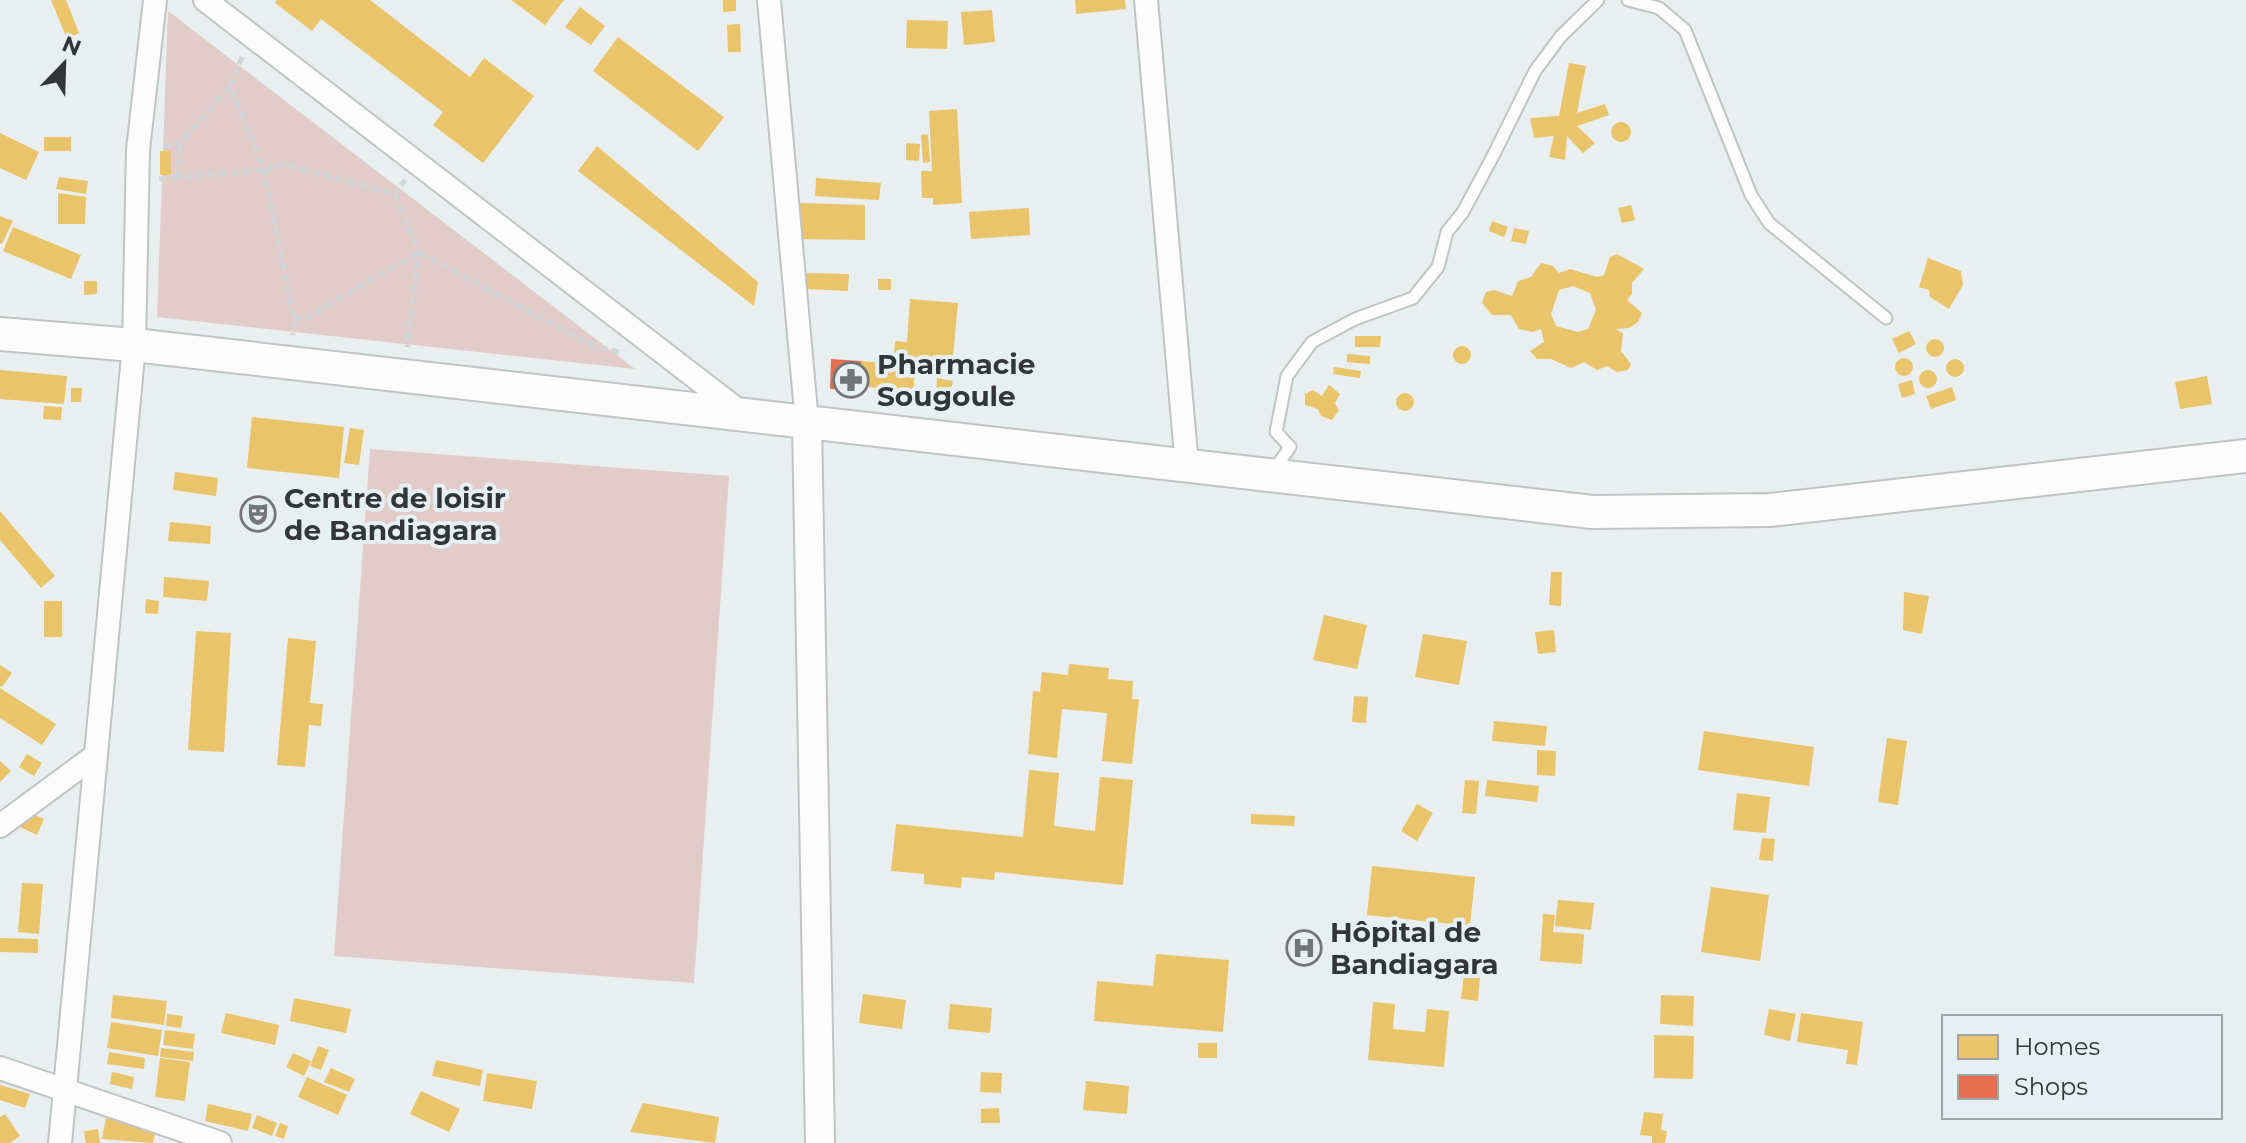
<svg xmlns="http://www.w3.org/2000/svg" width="2246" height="1143" font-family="Montserrat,sans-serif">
<rect width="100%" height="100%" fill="#e9eeef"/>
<path fill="#e2ccc9" d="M168,11L635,369L157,317Z
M370,449L729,476L694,983L334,956Z"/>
<path fill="#e9c46a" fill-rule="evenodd" d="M51,0H66L79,33L67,39Z
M277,0H370L470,77L484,58L534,96L483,163L433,125L443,112L321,19L312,31L275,3Z
M511,0H564L545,25Z
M723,0H736V11L723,12Z
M1075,0H1125L1126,9L1076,14Z
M580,7L605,26L591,45L565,27Z
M992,10L995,42L964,45L961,12Z
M907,20L948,21L947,49L906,48Z
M740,24L741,52H728L727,25Z
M618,37L724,117L698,151L593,71Z
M1569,63L1586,66L1577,113L1605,104L1609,115L1577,126L1595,143L1583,153L1567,136L1565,160L1549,157L1554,136L1534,138L1530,118L1559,116Z
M957,109L962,203L933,205V198H922L921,171H932L929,111Z
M1611 132a10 10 0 1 1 20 0a10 10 0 1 1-20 0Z
M0,133L39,152L26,180L0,168Z
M928,134L930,162L923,163L921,135Z
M44,137H71V151H44Z
M906,143L920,144L919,161L906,160Z
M597,146L758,282L754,306L578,171Z
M160,151H171V175H160Z
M59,177L88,181L86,194L56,189Z
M816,178L881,183L879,200L815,196Z
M58,193L86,197L85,224H58Z
M800,203L865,205V240L799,239Z
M1631,205L1635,220L1622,223L1618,208Z
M1029,208L1030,235L971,239L969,212Z
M0,216L13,221L2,244L0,243Z
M1492,221L1508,227L1504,237L1489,231Z
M13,227L81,255L71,279L3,251Z
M1514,228L1529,231L1526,244L1511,241Z
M1617,254L1644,269L1632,283V294L1627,300L1642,313L1638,322L1629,328L1615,329L1623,333L1621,351L1631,364L1628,370L1617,372L1607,366L1597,370L1584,362L1571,368L1551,359H1537L1530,351L1544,342L1541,329L1532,332L1519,329L1511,315H1492L1482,303L1486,292L1494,290L1512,296L1518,281L1531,277L1541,263L1553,266L1559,273L1570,269L1597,277L1604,275L1610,257ZM1573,286L1590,293L1596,310L1588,329L1578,332L1556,326L1551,314L1559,290Z
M1928,258L1961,271L1963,285L1949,309L1930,297L1929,290L1919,287Z
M805,273L849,274L848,291L805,289Z
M878,279H891V290H878Z
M84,281H97V294L84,295Z
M910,299L958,303L952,368L916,365L913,392L860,386L861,361L893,364L895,341L907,342Z
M1909,331L1916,344L1899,353L1892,339Z
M1355,336H1381L1380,347H1355Z
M1926 348a9 9 0 1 1 18 0a9 9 0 1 1-18 0Z
M1453 355a9 9 0 1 1 18 0a9 9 0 1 1-18 0Z
M1347,354L1370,356V364L1347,362Z
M1895 367a9 9 0 1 1 18 0a9 9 0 1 1-18 0Z
M1946 368a9 9 0 1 1 18 0a9 9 0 1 1-18 0Z
M1334,367L1361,371L1360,378L1333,374Z
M0,370L67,376L64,404L0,399Z
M1919 379a9 9 0 1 1 18 0a9 9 0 1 1-18 0Z
M2207,376L2212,404L2180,409L2175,382Z
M937,378L953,381L951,390L968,393L965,406L936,400Z
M1912,380L1915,394L1902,398L1898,384Z
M1329,385L1340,394L1335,403L1339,410L1332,420L1321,416L1318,409L1305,405V394L1313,390L1322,396Z
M1952,387L1956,400L1931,409L1926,396Z
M71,388H82L81,402H71Z
M1396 402a9 9 0 1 1 18 0a9 9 0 1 1-18 0Z
M44,406L62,407L61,420L43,419Z
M252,417L344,427L339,478L247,468Z
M350,428L364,430L359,465L344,463Z
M175,472L218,478L216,496L173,490Z
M0,511L55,576L41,588L0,540Z
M170,522L211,526L210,544L168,541Z
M1551,572H1562L1561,606L1549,605Z
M164,577L209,581L207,601L163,597Z
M1904,592L1929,596L1922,634L1903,630Z
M146,599L159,601L158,614L145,613Z
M44,601H62V637H44Z
M1324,615L1367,625L1357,669L1313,660Z
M1554,630L1556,652L1538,654L1535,632Z
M196,631L231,633L224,752L188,750Z
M1423,634L1467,641L1459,685L1415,677Z
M288,638L316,641L310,703L323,704L321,726L309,725L305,767L277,765Z
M1069,664L1109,668L1108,679L1133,681L1132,699H1139L1132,764L1102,761L1107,713L1062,709L1057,758L1028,754L1033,691L1040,692L1042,672L1068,675Z
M0,665L12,673L2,687L0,686Z
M0,688L56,724L42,745L0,718Z
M1354,696L1368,697L1366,723L1352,722Z
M1494,721L1547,726L1545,746L1492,741Z
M1704,731L1814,747L1809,786L1698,770Z
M1887,738L1907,741L1898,805L1878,802Z
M1537,750L1556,751L1555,776L1537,775Z
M27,754L42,763L34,776L19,767Z
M0,761L11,771L0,782Z
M1029,770L1059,773L1054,826L1095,831L1100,777L1133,780L1123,885L995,872L994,880L962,877L961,888L924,884V874L891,871L896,824L1023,837Z
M1465,780L1479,781L1476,814L1462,813Z
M1487,780L1539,786L1537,802L1485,796Z
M1737,793L1770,797L1766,833L1733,830Z
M1417,804L1433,813L1417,841L1401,831Z
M27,811L44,819L37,835L20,827Z
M1251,814L1295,816L1294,826L1251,824Z
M1762,838L1775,839L1773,861L1759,860Z
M1372,866L1475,877L1470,926L1367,915Z
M22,883L43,884L39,934L18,932Z
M1711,887L1769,895L1760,961L1701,952Z
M1558,900L1594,903L1591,930L1555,926Z
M1543,914L1555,915L1553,932L1584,934L1582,964L1540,961Z
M0,938L38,939V953L0,952Z
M1156,954L1229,960L1223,1032L1094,1021L1097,981L1153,986Z
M1464,974L1480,976L1478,1001L1461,999Z
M863,994L906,1000L902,1029L859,1023Z
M113,995L167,1001L164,1025L111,1018Z
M1661,995L1694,996L1693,1026L1660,1024Z
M294,998L351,1009L346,1033L290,1021Z
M1373,1002L1395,1004L1393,1029L1425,1032L1427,1009L1449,1011L1444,1067L1368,1060Z
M950,1004L992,1008L990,1033L948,1029Z
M1769,1009L1796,1014L1790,1041L1764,1035Z
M226,1013L279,1025L275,1045L221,1033Z
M1801,1013L1863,1022L1857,1065L1846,1064L1848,1050L1797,1042Z
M167,1014L183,1016L181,1028L166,1026Z
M111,1022L162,1030L158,1056L107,1048Z
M165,1030L195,1034L193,1049L163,1045Z
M1654,1035L1694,1036L1693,1079L1654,1078Z
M1198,1043H1217V1058H1198Z
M318,1046L329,1050L321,1070L310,1066Z
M161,1048L194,1052L193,1061L160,1057Z
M109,1052L145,1058L144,1069L107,1064Z
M293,1053L311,1061L304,1076L286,1067Z
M160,1058L190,1062L185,1101L155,1097Z
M436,1060L483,1070L480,1086L432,1076Z
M331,1068L355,1079L349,1092L324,1082Z
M112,1072L134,1077L132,1089L110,1084Z
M981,1072L1002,1073L1001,1093L980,1092Z
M487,1073L537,1081L532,1109L483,1101Z
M307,1077L347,1095L338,1115L298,1097Z
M1086,1081L1129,1086L1127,1114L1083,1110Z
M0,1085L30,1094L25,1108L0,1100Z
M421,1091L460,1109L449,1132L410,1114Z
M643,1103L719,1117L715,1143L630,1132Z
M208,1104L252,1114L248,1131L205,1121Z
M999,1108L1000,1123H981V1109Z
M1644,1112L1663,1114L1661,1130L1667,1131L1665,1143H1652V1136L1640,1135Z
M5,1114L20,1136L10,1143H0V1117Z
M257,1115L277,1123L272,1136L252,1128Z
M106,1118L156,1129L153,1143L102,1139Z
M280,1123L288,1126L284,1139L275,1136Z
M98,1129L100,1143H86L84,1131Z"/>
<path fill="#e76f51" d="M831,359L861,361L860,390L830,389Z"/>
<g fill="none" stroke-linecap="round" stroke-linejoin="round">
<defs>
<path id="service" d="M1628,0L1659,8L1685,30L1751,195L1769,223L1886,318
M1273,472L1290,447L1276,432L1287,376L1312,342L1355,319L1413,298L1438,267L1447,232L1463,212L1494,154L1535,71L1561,36L1598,0"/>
<path id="minor" d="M205,0L743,414
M769,0L807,423
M1146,0L1187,466
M0,826L96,755
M0,1068L220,1143
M60,1143L134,345L138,150L155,0"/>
<path id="tertiary" d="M807,423L820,1143"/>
<path id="secondary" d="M0,334L134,345L1592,512L1770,510L2246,456"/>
</defs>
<use href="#service" stroke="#c0c4c5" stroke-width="15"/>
<use href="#minor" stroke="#c0c4c5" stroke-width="26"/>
<use href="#tertiary" stroke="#c0c4c5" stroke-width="32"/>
<use href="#secondary" stroke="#c0c4c5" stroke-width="36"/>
<path stroke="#d3d4d5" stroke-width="5" stroke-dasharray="8 4" stroke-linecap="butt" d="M242,57L230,86L264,170L294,318L293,335
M163,146L180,144L230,86
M178,178L180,144
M159,179L264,170L283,164L395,194L405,180
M395,194L419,252L407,347
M294,318L305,319L419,252L595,347L619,352"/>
<use href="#service" stroke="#fcfcfd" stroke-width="11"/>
<use href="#minor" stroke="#fcfcfd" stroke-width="22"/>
<use href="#tertiary" stroke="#fcfcfd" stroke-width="28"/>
<use href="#secondary" stroke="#fcfcfd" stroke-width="32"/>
</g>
<defs>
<symbol id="pharmacy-ring" viewBox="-11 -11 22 22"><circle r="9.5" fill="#e6eff2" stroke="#737677" stroke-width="1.5"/><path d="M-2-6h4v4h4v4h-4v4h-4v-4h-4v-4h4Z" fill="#737677"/></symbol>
<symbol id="theatre-ring" viewBox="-11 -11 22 22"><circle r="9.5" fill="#e6eff2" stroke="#737677" stroke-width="1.5"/><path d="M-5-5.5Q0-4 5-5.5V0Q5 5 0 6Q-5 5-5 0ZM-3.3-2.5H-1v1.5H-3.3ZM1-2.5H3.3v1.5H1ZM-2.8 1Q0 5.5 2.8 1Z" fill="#737677"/></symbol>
<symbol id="hospital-ring" viewBox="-11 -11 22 22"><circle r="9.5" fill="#e6eff2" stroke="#737677" stroke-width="1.5"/><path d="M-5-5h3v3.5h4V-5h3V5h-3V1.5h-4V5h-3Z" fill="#737677"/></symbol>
</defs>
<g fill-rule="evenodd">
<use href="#pharmacy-ring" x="831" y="360" width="40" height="40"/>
<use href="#theatre-ring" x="238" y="494" width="40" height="40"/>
<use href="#hospital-ring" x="1284" y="928" width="40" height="40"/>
</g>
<g text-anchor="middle" stroke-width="8" stroke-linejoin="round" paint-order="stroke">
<g font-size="28" font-weight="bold" fill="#333637" stroke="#e6eff2" text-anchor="start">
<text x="877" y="374">Pharmacie<tspan x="877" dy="32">Sougoule</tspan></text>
<text x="284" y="508">Centre de loisir<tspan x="284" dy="32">de Bandiagara</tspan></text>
<text x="1330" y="942">Hôpital de<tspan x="1330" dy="32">Bandiagara</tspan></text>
</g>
</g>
<rect x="1942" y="1015" width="280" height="104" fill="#e6eff2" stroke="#9ea5a7" stroke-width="2"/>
<rect x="1958" y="1035" width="40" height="24" fill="#e9c46a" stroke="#9ea5a7" stroke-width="2"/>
<text x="2014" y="1055" font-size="24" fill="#333637">Homes</text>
<rect x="1958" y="1075" width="40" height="24" fill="#e76f51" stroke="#9ea5a7" stroke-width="2"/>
<text x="2014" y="1095" font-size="24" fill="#333637">Shops</text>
<g transform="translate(64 64) rotate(23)" stroke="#e6eff2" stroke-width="6" paint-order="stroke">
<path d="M0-6L14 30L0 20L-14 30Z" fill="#333637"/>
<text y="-12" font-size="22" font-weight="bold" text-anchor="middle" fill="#333637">N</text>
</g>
</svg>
